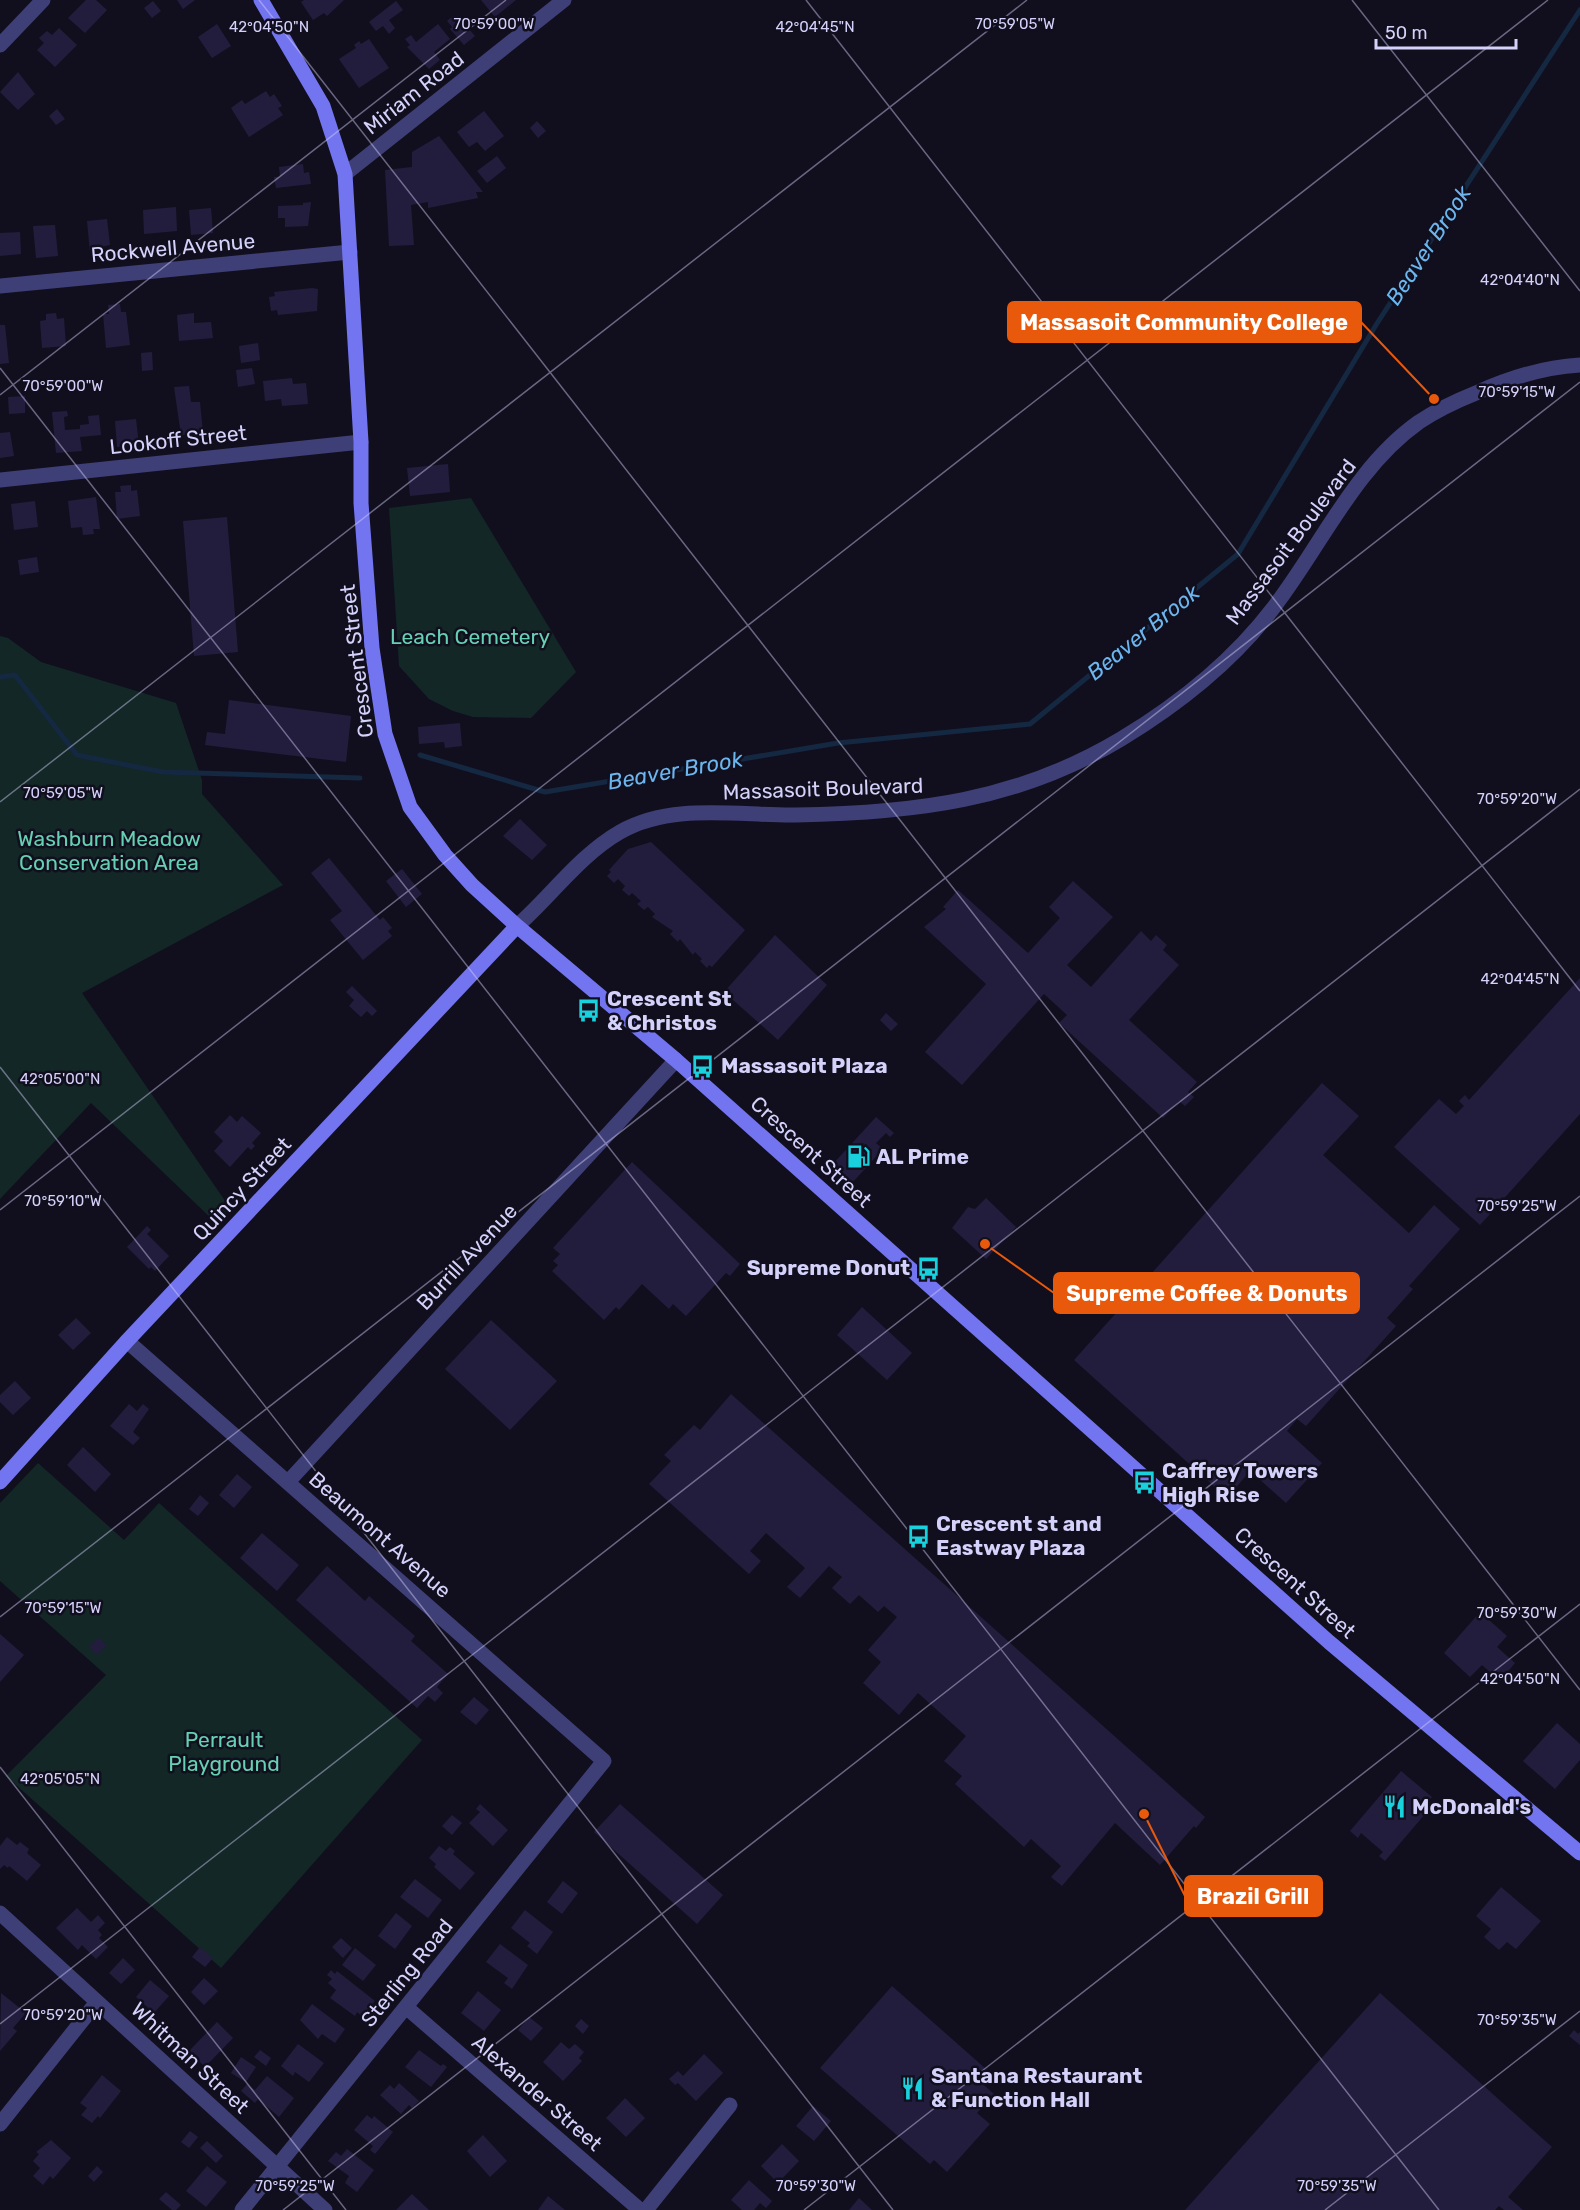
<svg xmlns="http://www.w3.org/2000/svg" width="1580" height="2210" font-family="Rubik,sans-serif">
<rect width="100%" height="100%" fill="#110f1e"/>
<path fill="#122726" d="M471,498L576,672L531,718L473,717L453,711L429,699L399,666L389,508Z
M0,636L8,638L41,662L176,703L202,780V794L283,885L82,993L230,1208L216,1223L91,1103L0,1199Z
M38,1463L124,1540L159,1503L422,1740L221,1968L6,1776L106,1675L0,1581V1503Z"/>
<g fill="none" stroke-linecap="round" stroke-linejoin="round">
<path stroke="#142842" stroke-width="5" d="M0,677L15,675L77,755L163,772L360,778
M420,755L545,792L838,743L1030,724L1238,554L1376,325L1580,10"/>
</g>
<path fill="#221d3d" d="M86,0H96L107,10L85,33L68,18Z
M177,0H195L183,9Z
M304,0H344L327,16L324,13L313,20L301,2Z
M481,0H516L495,17Z
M153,1L161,11L152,18L144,8Z
M396,1L403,10L389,20L395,28L389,34L383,26L376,31L369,22Z
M453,16L458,22L461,20L475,36L464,45L450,29L452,27L447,21Z
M217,24L231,46L212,58L198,37Z
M438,24L450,39L434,52L440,60L429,69L407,47L410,45L405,39L411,35L416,42Z
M59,28L77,45L55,67L37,50L44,43L39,38L47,31L52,35Z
M369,39L389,68L359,88L339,59L356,48L354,45L359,41L361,44Z
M18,72L35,94L18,110L0,92Z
M266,91L270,97L274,94L282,106L278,108L283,115L249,137L231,108L242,100L245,104Z
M57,109L65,119L56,125L49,116Z
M484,111L504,136L485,151L477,142L469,147L457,132Z
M537,121L546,131L538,138L530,128Z
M439,136L483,192H476L478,198L428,208V202L411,205L414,245L389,246L385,170L412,167V152Z
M497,156L506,168L487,183L477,171Z
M303,164L304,173L309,172L311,184L276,188L274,177H280L279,167Z
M311,202L308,226L285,227V218H278V206L303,205V203Z
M176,207L177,231L144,234L143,210Z
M211,208L213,233L191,235L189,210Z
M107,219L110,245L100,247V252L90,253L87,221Z
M55,225L58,256L36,258L33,226Z
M20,232L21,254L0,256V233Z
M312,288L318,289L317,311L278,315L277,310L271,311L269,297L275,296L274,292Z
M120,304L121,312H126L130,345L106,348L103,314H109L108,305Z
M56,313L57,319L64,318L66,346L42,348L40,321L46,320V314Z
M194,313V323L211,322L213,338L179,341L177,315Z
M0,325H5L9,363L0,364Z
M258,343L260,360L241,363L239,346Z
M152,352L153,370L142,371L141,353Z
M252,368L255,384L238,387L236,370Z
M292,378L293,384L306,383L308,404L282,406L281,399L265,401L263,381Z
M189,386L191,402H200L203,433L181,435L174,387Z
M25,396V413L9,414L8,397Z
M67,411L68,416L64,417L65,430L80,429V425L89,424L88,416L99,415L101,435L80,437L82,451L56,453L52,412Z
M136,419L139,445L117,447L115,421Z
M10,432L14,456L0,458V433Z
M448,464L450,492L410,496L407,468Z
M131,485V491L137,490L140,516L117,519L115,492H121L120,486Z
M96,497L100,529H93L94,534L83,535L82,527L71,528L68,501Z
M35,501L38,527L14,530L11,504Z
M227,517L238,652L194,656L183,521Z
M37,557L39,572L20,575L18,560Z
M229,700L351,716L346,762L205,745L207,732L225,734Z
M460,723L462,746L445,748L444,742L419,744L418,727Z
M520,819L547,845L532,860L503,836Z
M651,842L745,930L712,967L709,965L707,968L700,961L702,959L695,952L693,955L680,939L678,942L670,934L673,931L652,917L655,914L648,907L644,910L637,904L641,901L632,893L629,896L622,890L625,886L618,879L614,883L607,876L611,872L609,870L628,849Z
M329,858L380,920L383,917L392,928L388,931L392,936L363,960L330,920L342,911L311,873Z
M402,869L422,894L406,907L386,881Z
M1073,881L1113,917L1067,965L1091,987L1141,931L1151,941L1156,935L1167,945L1163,950L1179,965L1129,1020L1197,1082L1188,1092L1194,1097L1185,1106L1179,1101L1163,1118L1059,1023L1067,1015L1044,994L962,1085L925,1052L986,984L924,927L946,909L943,907L958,890L1028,953L1060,918L1049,907Z
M775,935L827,985L778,1040L724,992Z
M1580,978V1114L1480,1225L1394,1147L1439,1099L1456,1114L1464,1106L1459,1101L1465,1095L1469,1100Z
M352,986L377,1011L372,1016L367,1011L361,1017L349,1006L354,1000L346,992Z
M886,1013L898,1024L891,1031L880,1020Z
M1322,1083L1359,1116L1323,1155L1409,1233L1434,1205L1460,1229L1409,1286L1413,1289L1387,1318L1396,1326L1306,1426L1297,1419L1287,1431L1322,1463L1286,1503L1250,1471L1227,1498L1074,1360Z
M230,1115L237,1122L242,1116L261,1133L252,1143L255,1146L251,1150L248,1147L230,1167L214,1151L223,1141L214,1132Z
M876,1117L894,1133L890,1137L886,1133L876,1143L883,1149L852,1183L832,1165Z
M632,1162L740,1264L730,1276L726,1273L686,1316L673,1304L669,1309L642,1284L619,1310L616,1307L604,1320L552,1271L558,1265L553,1261L560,1254L553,1248Z
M986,1198L1016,1227L986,1259L952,1228L968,1207L975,1209Z
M147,1226L151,1230L147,1234L169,1256L155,1271L151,1267L149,1269L127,1247Z
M862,1307L912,1353L887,1380L837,1335Z
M76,1318L91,1333L73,1350L58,1335Z
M491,1320L557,1381L510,1430L445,1369Z
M15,1381L31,1398L13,1415L0,1402V1395Z
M731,1394L1205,1817L1196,1828L1194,1826L1160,1865L1115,1823L1062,1886L1051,1877L1061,1866L1031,1839L1024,1847L955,1784L962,1776L944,1761L966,1736L918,1693L899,1715L863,1683L881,1662L868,1650L897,1617L884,1606L878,1612L859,1595L850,1604L832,1588L842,1577L829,1566L800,1598L787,1587L805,1568L766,1533L750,1551L761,1561L749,1574L649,1484L671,1461L664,1455L694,1425L700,1430Z
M129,1404L137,1411L143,1404L149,1409L133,1432L140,1438L133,1445L110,1426Z
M83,1447L111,1474L95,1492L67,1465Z
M237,1474L252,1487L234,1508L219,1495Z
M200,1495L209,1503L198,1516L189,1509Z
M262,1533L299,1565L277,1591L240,1558Z
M327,1566L365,1601L369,1596L415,1636L411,1641L448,1674L437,1687L443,1693L435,1702L428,1696L417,1708L296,1600Z
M1480,1612L1507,1636L1497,1647L1515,1663L1500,1681L1482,1665L1470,1677L1444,1653Z
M0,1634L24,1655L0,1682Z
M99,1637L107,1646L96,1655L89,1646Z
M474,1697L489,1710L476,1725L460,1712Z
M1557,1723L1580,1744V1760L1555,1789L1523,1761Z
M1401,1771L1432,1797L1421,1811L1425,1814L1385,1861L1379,1856L1383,1852L1361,1833L1358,1838L1350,1831Z
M480,1804L508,1830L493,1846L469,1823L480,1812L476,1809Z
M620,1804L723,1895L697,1924L594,1832Z
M452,1815L462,1823L452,1835L442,1826Z
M7,1837L17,1845L20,1842L29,1849L27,1853L41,1865L27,1881L9,1866L8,1868L4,1865L0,1869V1846Z
M439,1846L446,1851L450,1847L455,1851L453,1854L475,1873L460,1890L434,1867L436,1864L429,1858Z
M415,1879L442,1900L428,1918L400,1897Z
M563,1881L578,1893L562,1914L547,1902Z
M1501,1887L1541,1921L1516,1949L1507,1942L1499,1950L1484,1937L1491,1929L1476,1916Z
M77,1908L91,1922L98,1915L105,1923L98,1930L102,1935L99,1938L108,1947L96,1959L82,1945L78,1950L56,1928Z
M525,1910L553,1932L537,1954L527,1946L530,1943L511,1928Z
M396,1913L412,1926L395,1949L378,1936Z
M341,1938L352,1948L343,1958L332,1947Z
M500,1944L528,1965L512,1989L504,1983L508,1978L486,1962Z
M200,1947L213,1958L205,1967L192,1957Z
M355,1948L376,1965L363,1981L342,1965Z
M123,1958L135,1970L121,1984L109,1973Z
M331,1970L335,1974L337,1971L375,2001L362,2016L357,2012L355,2016L330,1998L336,1990L328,1983L332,1979L327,1975Z
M204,1978L218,1991L204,2005L191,1992Z
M150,1980L169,1996L154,2013L136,1997Z
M892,1986L986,2069L977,2079L994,2094L977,2113L990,2124L947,2172L934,2160L930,2164L820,2068Z
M478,1991L501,2010L484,2031L461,2013Z
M1,1993L26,2013L13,2028L17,2031L0,2051Z
M1380,1993L1552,2147L1508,2197L1523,2210H1504L1499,2206L1495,2210H1185Z
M312,2004L345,2029L335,2043L322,2034L318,2039L300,2020Z
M529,2017L543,2028L531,2041L518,2030Z
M581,2019L589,2026L583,2034L575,2026Z
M217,2022L233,2038L205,2067L189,2051Z
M1574,2030L1578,2034L1580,2032V2045L1569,2036Z
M561,2042L569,2049L575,2044L584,2052L579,2058L582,2061L563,2081L543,2062Z
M298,2044L324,2063L309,2082L295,2072L293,2076L281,2066Z
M260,2050L271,2058L266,2066L254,2057Z
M419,2050L441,2066L443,2064L447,2067L431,2087L405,2067Z
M704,2054L723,2073L696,2101L678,2083L675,2085L669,2079L678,2071L683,2076Z
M241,2057L256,2067L246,2082L231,2073Z
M102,2075L121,2091L100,2118L98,2116L92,2123L81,2115L87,2108L80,2103Z
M267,2076L294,2098L279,2117L258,2099L255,2103L241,2091L247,2084L255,2090Z
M399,2083L419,2101L412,2108L409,2105L401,2114L380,2095L390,2085L394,2089Z
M625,2098L645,2118L626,2137L606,2118Z
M813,2106L831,2121L814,2141L796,2126Z
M367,2115L372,2119L374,2116L393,2132L375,2154L370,2150L373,2146L354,2130Z
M190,2131L198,2137L189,2148L181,2142Z
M483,2135L507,2161L490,2177L467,2151Z
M51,2140L71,2158L53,2179L50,2176L43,2185L33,2176L40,2168L33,2161L39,2154L36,2152Z
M207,2141L223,2156L216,2163L200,2148Z
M782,2144L799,2161L778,2183L761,2166Z
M347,2149L374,2170L357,2192L345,2183L349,2176L328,2161L336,2152L341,2156Z
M97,2166L103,2172L94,2182L88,2176Z
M207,2166L227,2182L206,2207L186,2191Z
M749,2180L772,2201L766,2208L760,2203L754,2210H742L731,2200Z
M166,2192L181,2205L176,2210H172L159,2199Z
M412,2194L429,2210H396Z
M548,2196L565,2210H538Z
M859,2198L872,2210H849Z"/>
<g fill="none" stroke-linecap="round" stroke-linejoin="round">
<path stroke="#3f3f78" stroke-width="15" d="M0,45L43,0
M345,174L564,0
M0,286L350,252
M0,480L361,442
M517,926C551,896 580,855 620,832C672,802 739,816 796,815C913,813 1018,801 1121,739C1179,704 1233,661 1274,607C1321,546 1355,467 1419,422C1437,410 1456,401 1476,393C1509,378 1544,367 1580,365
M127,1341L604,1761L242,2210
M288,1482L676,1060
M0,1913L325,2210
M406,2007L640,2210
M0,2124L97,2002
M646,2210L730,2105"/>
<path stroke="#7374ef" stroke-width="15" d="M261,0L323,106L345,174L361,442V503L372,648L385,734L410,807L445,855L472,885L517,926L676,1060L1329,1642L1580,1853
M0,1482L127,1341L517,926"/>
</g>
<path fill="none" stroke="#d4d1fa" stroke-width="1.5" stroke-opacity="0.45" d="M259,0L1580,1690M806,0L1580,991M1352,0L1580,291M0,368L1439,2210M0,395L506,0M0,802L1027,0M0,1067L893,2210M0,1210L1548,0M0,1617L1580,382M0,1767L346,2210M0,2024L1580,789M283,2210L1580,1196M804,2210L1580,1604M1325,2210L1580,2011"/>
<defs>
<symbol id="bus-bare" viewBox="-9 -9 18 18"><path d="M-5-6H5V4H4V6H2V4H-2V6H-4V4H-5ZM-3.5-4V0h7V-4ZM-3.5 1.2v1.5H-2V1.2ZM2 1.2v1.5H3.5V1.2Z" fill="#19d1dd" stroke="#110f1e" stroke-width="2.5" paint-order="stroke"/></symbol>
<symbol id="fuel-bare" viewBox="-9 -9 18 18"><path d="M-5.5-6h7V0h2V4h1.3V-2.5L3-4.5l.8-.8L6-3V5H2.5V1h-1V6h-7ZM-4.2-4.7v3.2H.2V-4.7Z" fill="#19d1dd" stroke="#110f1e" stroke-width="2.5" paint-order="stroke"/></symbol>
<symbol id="restaurant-bare" viewBox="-9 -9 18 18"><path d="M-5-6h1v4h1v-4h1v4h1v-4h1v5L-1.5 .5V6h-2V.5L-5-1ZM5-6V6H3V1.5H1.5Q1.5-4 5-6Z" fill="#19d1dd" stroke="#110f1e" stroke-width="2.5" paint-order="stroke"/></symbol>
</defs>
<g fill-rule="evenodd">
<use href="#bus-bare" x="572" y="994" width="33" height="33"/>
<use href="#bus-bare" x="686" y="1050" width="33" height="33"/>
<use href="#fuel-bare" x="842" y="1140" width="33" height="33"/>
<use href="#bus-bare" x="912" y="1252" width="33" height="33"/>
<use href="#bus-bare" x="1128" y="1466" width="33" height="33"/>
<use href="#bus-bare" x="902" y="1520" width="33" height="33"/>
<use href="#restaurant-bare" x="1378" y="1790" width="33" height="33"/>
<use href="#restaurant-bare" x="896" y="2072" width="33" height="33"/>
</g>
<g text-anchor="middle" stroke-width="5" stroke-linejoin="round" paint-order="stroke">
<g font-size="21" fill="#d4d1fa" stroke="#110f1e">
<text transform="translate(414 93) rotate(-38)" y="7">Miriam Road</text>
<text transform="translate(173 248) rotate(-5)" y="7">Rockwell Avenue</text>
<text transform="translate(178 440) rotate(-6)" y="7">Lookoff Street</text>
<text transform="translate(1291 542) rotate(-53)" y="7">Massasoit Boulevard</text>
<text transform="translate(357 661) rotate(-97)" y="7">Crescent Street</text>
<text transform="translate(823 789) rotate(-2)" y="7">Massasoit Boulevard</text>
<text transform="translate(811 1152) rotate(42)" y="7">Crescent Street</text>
<text transform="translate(242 1189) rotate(-47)" y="7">Quincy Street</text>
<text transform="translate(467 1257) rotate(-47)" y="7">Burrill Avenue</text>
<text transform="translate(380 1535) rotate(41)" y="7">Beaumont Avenue</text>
<text transform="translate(1295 1583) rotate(42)" y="7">Crescent Street</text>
<text transform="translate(407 1973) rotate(-51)" y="7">Sterling Road</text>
<text transform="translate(190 2058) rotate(43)" y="7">Whitman Street</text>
<text transform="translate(537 2093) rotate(41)" y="7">Alexander Street</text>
</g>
<g font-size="21" fill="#66d1b2" stroke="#110f1e">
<text x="470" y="644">Leach Cemetery</text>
<text x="109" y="846">Washburn Meadow<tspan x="109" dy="24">Conservation Area</tspan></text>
<text x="224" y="1747">Perrault<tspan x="224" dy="24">Playground</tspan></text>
</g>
<g font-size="21" font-weight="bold" fill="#d4d1fa" stroke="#110f1e" text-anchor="start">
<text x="607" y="1006">Crescent St<tspan x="607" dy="24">&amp; Christos</tspan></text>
<text x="721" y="1073">Massasoit Plaza</text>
<text x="876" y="1164">AL Prime</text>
<text x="910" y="1275" text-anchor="end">Supreme Donut</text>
<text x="1162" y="1478">Caffrey Towers<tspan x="1162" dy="24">High Rise</tspan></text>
<text x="936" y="1531">Crescent st and<tspan x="936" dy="24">Eastway Plaza</tspan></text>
<text x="1412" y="1814">McDonald's</text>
<text x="931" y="2083">Santana Restaurant<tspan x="931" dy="24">&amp; Function Hall</tspan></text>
</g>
<g font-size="22" font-style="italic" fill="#6bb6ee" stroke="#110f1e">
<text transform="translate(1428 245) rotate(-57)" y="8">Beaver Brook</text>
<text transform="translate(1143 632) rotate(-39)" y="8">Beaver Brook</text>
<text transform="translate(675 770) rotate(-10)" y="8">Beaver Brook</text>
</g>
</g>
<g font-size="15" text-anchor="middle" fill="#d4d1fa" stroke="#110f1e" stroke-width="5" stroke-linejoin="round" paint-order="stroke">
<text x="494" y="29">70°59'00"W</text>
<text x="1015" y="29">70°59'05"W</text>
<text x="269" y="32">42°04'50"N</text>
<text x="815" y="32">42°04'45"N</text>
<text x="1520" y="285">42°04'40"N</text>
<text x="63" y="391">70°59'00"W</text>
<text x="1517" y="397">70°59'15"W</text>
<text x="63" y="798">70°59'05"W</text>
<text x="1517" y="804">70°59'20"W</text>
<text x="1520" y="984">42°04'45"N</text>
<text x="60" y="1084">42°05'00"N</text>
<text x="63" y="1206">70°59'10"W</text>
<text x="1517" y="1211">70°59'25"W</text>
<text x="63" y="1613">70°59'15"W</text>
<text x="1517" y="1618">70°59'30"W</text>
<text x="1520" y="1684">42°04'50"N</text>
<text x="60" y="1784">42°05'05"N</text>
<text x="63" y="2020">70°59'20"W</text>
<text x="1517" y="2025">70°59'35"W</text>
<text x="295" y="2191">70°59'25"W</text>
<text x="816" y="2191">70°59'30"W</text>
<text x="1337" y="2191">70°59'35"W</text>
</g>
<path fill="none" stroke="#e8590c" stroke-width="2" d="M1434 399L1361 322M985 1244L1054 1293M1144 1814L1185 1896"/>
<g fill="#e8590c" stroke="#110f1e" stroke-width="2">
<circle cx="1434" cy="399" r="6"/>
<circle cx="985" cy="1244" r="6"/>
<circle cx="1144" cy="1814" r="6"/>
</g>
<g fill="#e8590c" stroke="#e8590c" stroke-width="2">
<rect x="1008" y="302" width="353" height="40" rx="6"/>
<rect x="1054" y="1273" width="305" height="40" rx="6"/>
<rect x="1185" y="1876" width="137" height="40" rx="6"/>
</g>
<g font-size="22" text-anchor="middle" font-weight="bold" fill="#fff">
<text x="1184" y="330">Massasoit Community College</text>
<text x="1207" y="1301">Supreme Coffee &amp; Donuts</text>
<text x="1253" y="1904">Brazil Grill</text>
</g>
<path d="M1376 39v9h140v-9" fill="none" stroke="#d4d1fa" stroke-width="3"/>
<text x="1385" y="39" font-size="18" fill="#d4d1fa" stroke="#110f1e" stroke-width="4.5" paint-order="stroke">50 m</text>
</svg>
